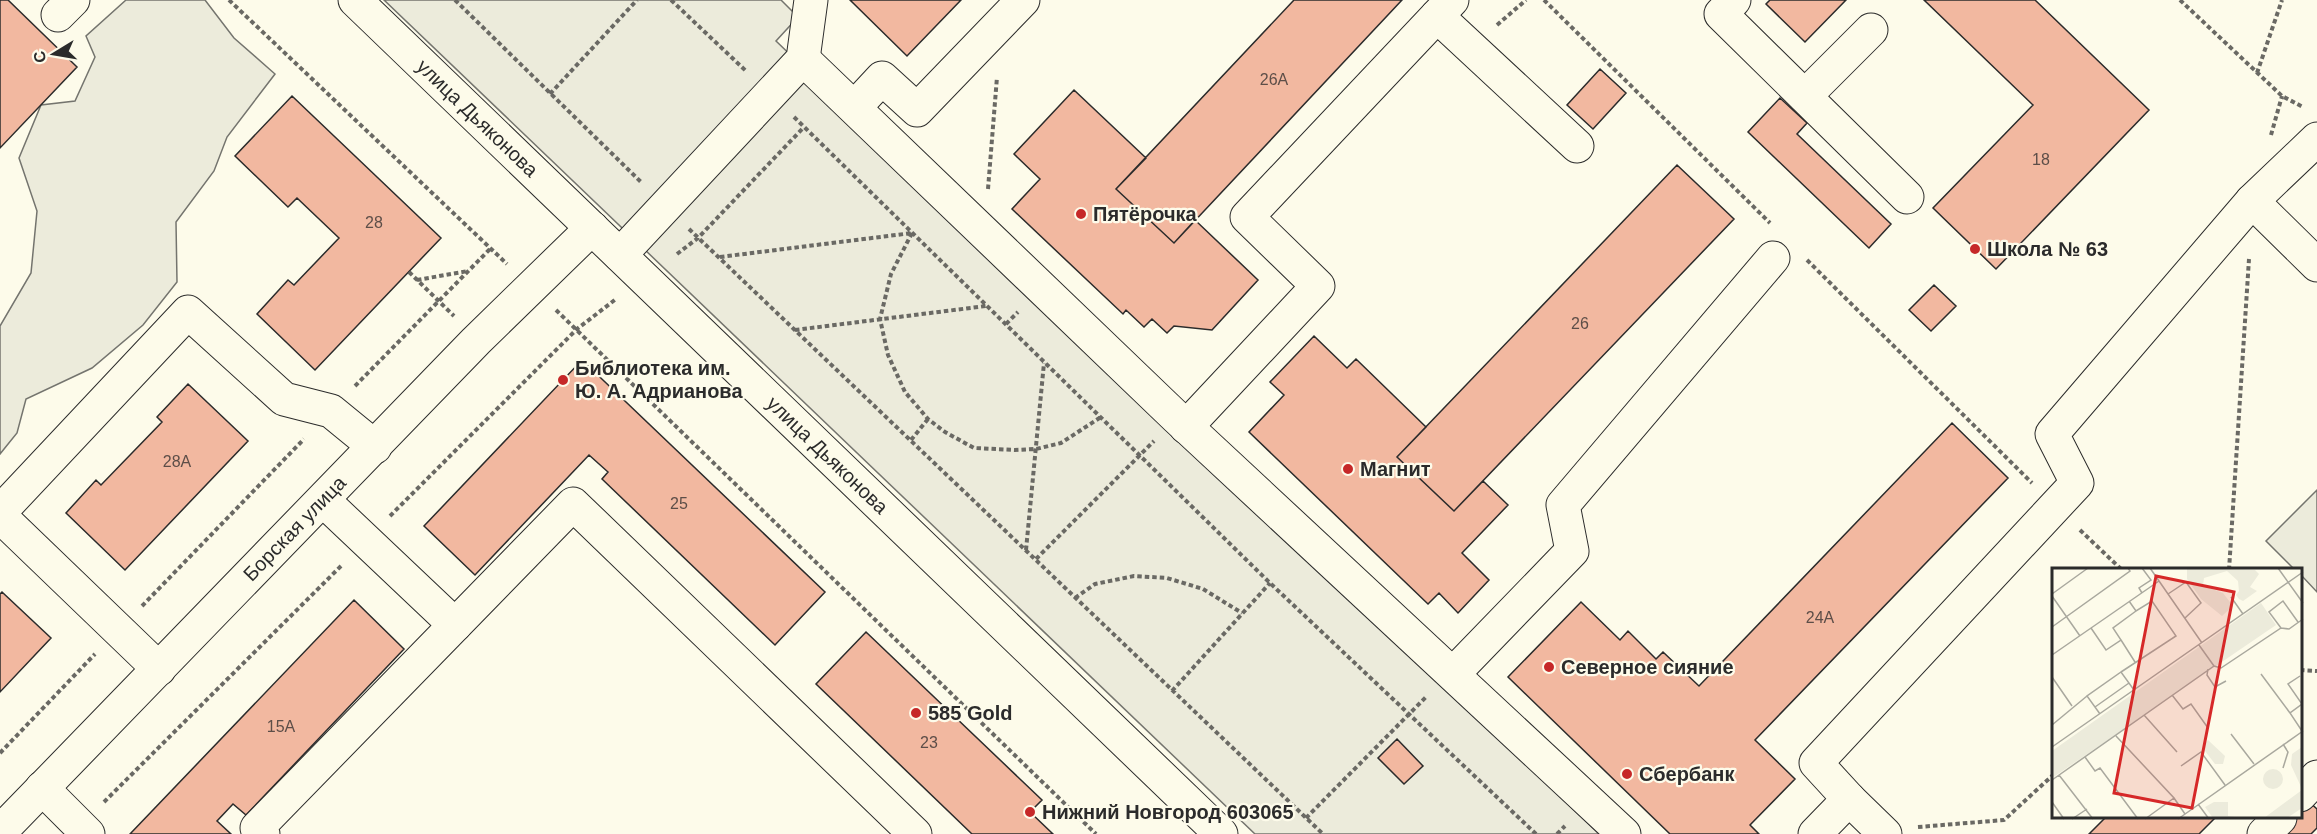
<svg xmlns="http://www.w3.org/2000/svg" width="2317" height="834" font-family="Helvetica,sans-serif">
<rect width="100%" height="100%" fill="#fdfbea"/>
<path fill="#ecebdb" stroke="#74746e" stroke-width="1.5" d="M126,0H205L234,38L275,74L227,137L214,171L176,222L177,282L143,325L92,368L26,399L17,433L0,454V326L31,273L37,211L19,158L41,105L75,101L95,57L86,36Z
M384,0H781L798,17L776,41L1599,834H1255Z
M2317,490V592L2301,575L2300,570H2295L2266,541Z"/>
<path fill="#f2b8a0" stroke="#2b2b2b" stroke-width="1.5" d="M0,0H8L77,67L0,148Z
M850,0H961L907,56Z
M1294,0H1402L1174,243L1116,189Z
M1770,0H1846L1805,42L1766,4Z
M1924,0H2035L2149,110L1996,269L1933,208L2033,105Z
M1600,69L1626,93L1593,129L1567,105Z
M1074,90L1146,158L1116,189L1174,243L1195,220L1258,280L1212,330L1174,326L1167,333L1152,319L1144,327L1126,310L1123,314L1012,209L1040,179L1014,154Z
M292,96L441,238L315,370L257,314L288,280L294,285L339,238L297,198L288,207L235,156Z
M1780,98L1807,123L1797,134L1891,224L1869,248L1748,132Z
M1677,165L1734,219L1454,511L1397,457Z
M1934,285L1956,306L1931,331L1909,310Z
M1314,336L1347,368L1356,359L1426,427L1397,457L1454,511L1483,481L1508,505L1462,553L1489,580L1458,613L1439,593L1428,604L1249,432L1284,395L1270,382Z
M582,360L825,592L775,645L602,479L608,472L589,455L475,575L424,526Z
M188,384L248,441L125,570L66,513L96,480L101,485L162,422L157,417Z
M1952,423L2008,478L1755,740L1795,779L1750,825L1759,834H1670L1508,677L1581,602L1620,640L1628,631L1656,659L1663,652L1699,686Z
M2,592L51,638L0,692V594Z
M354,600L404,649L246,815L233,804L217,821L231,834H130Z
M866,632L1042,800L1030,812L1053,834H972L816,684Z
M1397,739L1423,766L1404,784L1378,758Z
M2307,800L2317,809V828L2311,834H2277L2291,818H2300V807Z
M2105,818H2215L2199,834H2089Z"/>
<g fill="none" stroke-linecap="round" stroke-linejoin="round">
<defs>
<g id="minor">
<path d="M1734,0L1721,14L1907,197"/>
<path d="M58,15L73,0"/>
<path d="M1437,16L1577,146"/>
<path d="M803,59L1177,418L1624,834"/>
<path d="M1805,96L1871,30"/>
<path d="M855,107L882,78L917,110L1023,0"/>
<path d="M2252,201L2317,139"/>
<path d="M620,255L803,59L811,0"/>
<path d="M1186,427L1318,286L1247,217L1452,0"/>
<path d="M323,500L455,625"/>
<path d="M0,512L188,312L284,399L331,411L375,447"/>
<path d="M0,516L159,669"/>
<path d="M1453,674L1572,551L1563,505L1773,258"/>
<path d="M42,788L88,834"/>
<path d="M2300,795L2317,777"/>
<path d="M1849,799L1885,834"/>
<path id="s1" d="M0,832L476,341L592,228"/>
<path d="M263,834L257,828L573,504L915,834"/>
<path d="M1815,834L1849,799L1816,763L2077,483L2052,434L2252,201L2317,265"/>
<path d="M2264,834L2280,818"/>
</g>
<g id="major">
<path id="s2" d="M355,0L1221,834"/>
</g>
</defs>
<use href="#minor" stroke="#2b2b2b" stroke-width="35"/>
<use href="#major" stroke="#2b2b2b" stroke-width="35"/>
<path stroke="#6a6964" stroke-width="4" stroke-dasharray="4.5 3" stroke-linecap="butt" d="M229,0L507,264
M455,0L641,182
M671,0L746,71
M1544,0L1770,223
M2180,0L2282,96L2303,107
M1497,25L1526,0
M2257,73L2282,0
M550,94L637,0
M794,117L1270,583L1536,834
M2271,135L2282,96
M988,189L997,77
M689,229L1323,834
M912,233L891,274L880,319L888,355L905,392L928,419L945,432L974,448L1015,450L1036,449L1061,443L1101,417
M677,254L698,238L804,127
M720,257L912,233
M1807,260L2032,483
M409,272L454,316
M417,280L468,271
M556,310L1096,834
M1006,324L1018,312
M795,330L986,306
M355,386L491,248
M911,440L928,419
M390,516L577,329L616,299
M2080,530L2122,570
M1026,550L1044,363
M1036,559L1154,441
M2229,570L2249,259
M1075,598L1095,584L1134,576L1167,578L1203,589L1242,613
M142,606L304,439
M2300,670L2317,671
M1172,691L1270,583
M0,753L95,654
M104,802L343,564
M1306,818L1426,697
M1918,827L2004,820L2053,775
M1557,834L1565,826"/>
<use href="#minor" stroke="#fdfbea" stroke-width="33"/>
<use href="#major" stroke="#fdfbea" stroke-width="33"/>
</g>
<g fill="#c62828" stroke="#fdfbea" stroke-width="2">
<circle cx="1081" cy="214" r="6"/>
<circle cx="1975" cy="249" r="6"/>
<circle cx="563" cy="380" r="6"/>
<circle cx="1348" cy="469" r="6"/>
<circle cx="1549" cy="667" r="6"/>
<circle cx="916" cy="713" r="6"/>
<circle cx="1627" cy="774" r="6"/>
<circle cx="1030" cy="812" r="6"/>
</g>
<g text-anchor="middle" stroke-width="4.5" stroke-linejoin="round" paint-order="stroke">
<g font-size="16" fill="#5d4e48">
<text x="1274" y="85">26А</text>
<text x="2041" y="165">18</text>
<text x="374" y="228">28</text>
<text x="1580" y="329">26</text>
<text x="177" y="467">28А</text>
<text x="679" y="509">25</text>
<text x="1820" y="623">24А</text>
<text x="281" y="732">15А</text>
<text x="929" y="748">23</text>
</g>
<g font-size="20" fill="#2b2b2b" stroke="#fdfbea">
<text dy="7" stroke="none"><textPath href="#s2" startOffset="170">улица Дьяконова</textPath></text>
<text dy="7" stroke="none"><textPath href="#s2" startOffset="656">улица Дьяконова</textPath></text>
<text dy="7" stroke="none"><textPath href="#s1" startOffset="423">Борская улица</textPath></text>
</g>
<g font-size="20" font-weight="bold" fill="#2b2b2b" stroke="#fdfbea" text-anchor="start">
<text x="1093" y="221">Пятёрочка</text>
<text x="1987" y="256">Школа № 63</text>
<text x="575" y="375">Библиотека им.<tspan x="575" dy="23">Ю. А. Адрианова</tspan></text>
<text x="1360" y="476">Магнит</text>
<text x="1561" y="674">Северное сияние</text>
<text x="928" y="720">585 Gold</text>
<text x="1639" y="781">Сбербанк</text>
<text x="1042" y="819">Нижний Новгород 603065</text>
</g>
</g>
<g transform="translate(2052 568)">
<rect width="250" height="250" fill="#fdfbea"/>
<path d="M135,0L203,2L207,6L198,19L205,23L191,33L187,31L184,27L187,23L186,13L175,3L152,10L151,18L171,25L181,38L170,48L149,31L135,11ZM209,35L224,57L0,210V183ZM156,172L173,188L171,196H163L153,183L151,177ZM250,179V221L239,197L240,186ZM211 211a10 10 0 1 1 20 0a10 10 0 1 1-20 0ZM250,222V240L235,250H212ZM162,234H176V248L189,250H161L153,239Z" fill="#ecebdb"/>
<path fill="none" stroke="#a9a89e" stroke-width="1.5" d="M98,0L150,75M226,0L251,35M90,25L87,20L99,12L90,0M0,26L36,0M116,26L134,14L149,35L133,50M0,28L28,68M179,29L191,46M0,59L78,3L76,0M39,60L54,82L69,72L61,60L84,43M229,60L217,44L231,33L246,54M69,72L83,94M147,77L162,98L169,100L229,60L237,61L251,51M0,87L107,13M156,101L155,107L163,119L174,113M69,104L124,68L100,33L84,43L77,33M209,106L238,145M248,108L236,116L250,136L238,145L250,163M0,109L20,138M120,127L131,141L139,136L156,160M43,139L77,115M48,146L35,128L69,104L82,122M92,147L125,184M0,157L35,128M179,166L202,196M64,168L122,230L93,251M0,179L251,4M33,189L43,203L48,200L86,251M129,198L149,184L173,217M231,200L236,184L231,176M7,207L41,251M0,212L162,98M122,230L133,246M0,234L12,251M146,236L157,251M20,251L35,241M126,251L251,163"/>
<path fill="#d62828" fill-opacity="0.15" stroke="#d62828" stroke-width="3" d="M104,8L182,24L140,240L62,225Z"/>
<rect width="250" height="250" fill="none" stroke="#2b2b2b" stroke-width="3"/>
</g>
<g transform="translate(54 54) rotate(259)" stroke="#fdfbea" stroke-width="4.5" paint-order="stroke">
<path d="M0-4.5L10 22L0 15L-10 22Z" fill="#2b2b2b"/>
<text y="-9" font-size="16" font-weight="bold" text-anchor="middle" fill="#2b2b2b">С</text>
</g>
</svg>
